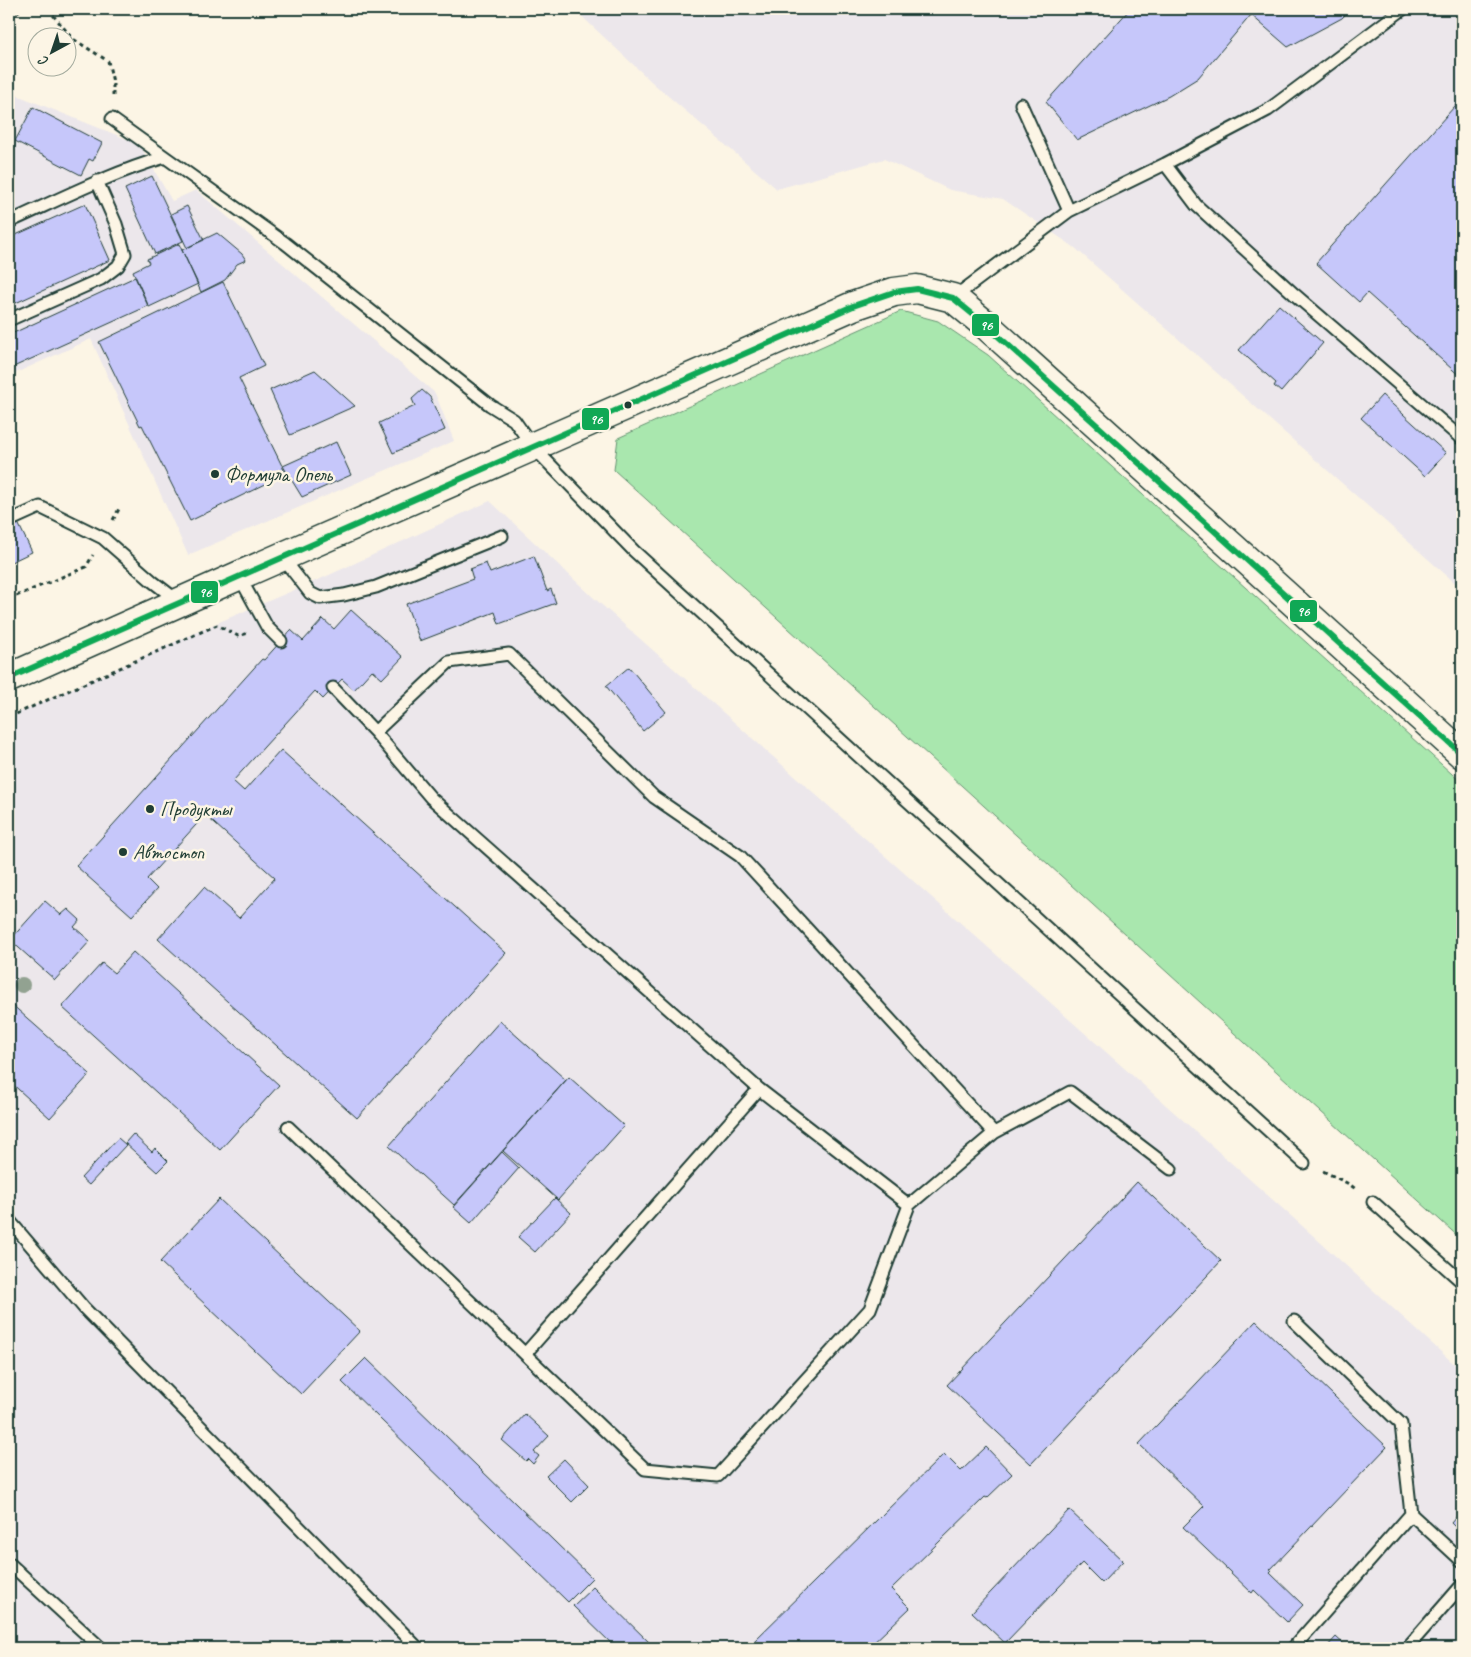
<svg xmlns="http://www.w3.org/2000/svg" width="1471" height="1657" font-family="Caveat,sans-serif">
<rect width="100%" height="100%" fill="#fcf5e5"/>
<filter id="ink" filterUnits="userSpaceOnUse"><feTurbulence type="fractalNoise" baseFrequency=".02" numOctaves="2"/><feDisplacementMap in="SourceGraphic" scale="10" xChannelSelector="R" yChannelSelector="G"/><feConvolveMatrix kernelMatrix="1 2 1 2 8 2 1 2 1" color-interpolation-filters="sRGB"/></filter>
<g filter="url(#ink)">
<path fill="#ece7eb" d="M574,9H1462V589L1074,247L1003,199L950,190L884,159L777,189L654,84Z
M9,92L139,144L172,201L196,190L435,393L454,441L188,555L91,339L9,376Z
M490,501L594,598L1309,1232L1462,1371V1648H9V717L210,626L327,576Z"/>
<path fill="#a9e7ae" stroke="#649271" d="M901,311L938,321L988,355L1462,783V1240L614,470L618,438Z"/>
<path fill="#c6c7fa" stroke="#1f3d34" d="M1130,9H1351L1342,18L1288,47L1251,15L1198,78L1169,96L1077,140L1046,102Z
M1462,98V378L1367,293L1359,302L1316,263Z
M33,107L102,143L93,161L89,159L81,175L15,141Z
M152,176L183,241L155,254L125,189Z
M85,204L110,260L9,306V238Z
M187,206L204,240L187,248L171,214Z
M217,233L242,254L246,260L237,264L225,280L201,292L182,250Z
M179,244L198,284L149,307L133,271L149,263L147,259Z
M135,277L148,306L9,369V335Z
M223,282L264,366L239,378L286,474L190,521L142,425L140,426L99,342Z
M1279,305L1323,343L1281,392L1274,386L1276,383L1239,350Z
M315,370L355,406L290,435L270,390Z
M422,390L430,397L445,430L393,453L379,423L415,406L412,399Z
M1382,395L1446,453L1425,476L1361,418Z
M336,442L351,475L302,497L283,466Z
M9,504L32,552L9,563Z
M534,556L547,591L551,589L556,603L499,624L495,612L420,641L406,604L473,579L470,569L486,563L490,573Z
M351,610L403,657L382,679L372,670L354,690L342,679L323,699L315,691L233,781L244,791L281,750L506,953L357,1118L158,939L204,887L239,918L275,878L205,815L147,879L157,889L132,916L76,866L262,659L264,660L291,630L303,641L323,619L334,629Z
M629,667L666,712L643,731L606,686Z
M45,901L61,915L68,909L80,920L74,927L90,941L55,980L10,940Z
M133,952L279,1085L220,1150L62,1007L102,963L114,973Z
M9,1002L90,1074L50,1118L9,1081Z
M500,1021L566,1080L454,1205L389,1146Z
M569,1077L624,1126L558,1200L503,1151Z
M133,1134L152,1152L155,1148L168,1161L157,1172L125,1143Z
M118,1138L126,1145L89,1185L81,1178Z
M502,1152L519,1168L471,1223L453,1207Z
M1137,1182L1221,1261L1031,1464L947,1385Z
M555,1198L571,1213L535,1252L518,1237Z
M219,1199L360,1331L301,1394L160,1262Z
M1256,1321L1387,1447L1270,1570L1272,1571L1270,1573L1303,1605L1287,1622L1254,1590L1252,1593L1183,1527L1204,1506L1139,1444Z
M366,1358L592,1578L568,1602L342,1382Z
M525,1414L549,1436L534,1452L539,1456L533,1464L528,1459L526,1461L502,1440Z
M986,1447L1012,1474L987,1498L985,1497L891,1589L910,1608L868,1648H754L751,1644L944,1454L961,1471Z
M564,1459L589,1485L572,1502L546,1476Z
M1069,1510L1123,1561L1102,1583L1082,1563L1005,1643L972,1612Z
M1462,1510V1534L1451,1523Z
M593,1587L655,1648H616L573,1606Z
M1336,1637L1348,1648H1326Z"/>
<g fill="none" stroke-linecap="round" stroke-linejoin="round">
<defs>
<path id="service" d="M1021,104L1069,211
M112,119L285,243L490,405L514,420L533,447L634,551L1304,1163
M1165,164L1196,205L1294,294L1462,439
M9,222C60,199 111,173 165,157
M953,298L1069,211L1165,164L1268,110L1403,9
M9,320L101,279L118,266L125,254L116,224L97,181
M9,521L40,507L103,538L152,581L178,601
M282,557L310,593L320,598L344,595L376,587L502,536
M239,576L267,627L281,641
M333,688L375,732L431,798L759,1089L909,1205
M375,732L449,662L509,654L654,797L740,856L994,1133
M759,1089L525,1354L645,1469L718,1476L870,1309L909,1205L994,1133L1070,1092L1171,1169
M288,1127L525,1354
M1373,1202L1462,1282
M9,1220L84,1308L418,1648
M1411,1514L1462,1561
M9,1563L101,1648
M1293,1648L1411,1514L1401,1424L1294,1321
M1407,1648L1462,1585"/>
<path id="tertiary" d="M9,678L238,576L853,306L894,292L917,289L953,298L987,326L1462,754"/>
</defs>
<use href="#service" stroke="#1f3d34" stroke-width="15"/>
<use href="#tertiary" stroke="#1f3d34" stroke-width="31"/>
<path stroke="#1f3d34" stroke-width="3" stroke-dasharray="4 4" stroke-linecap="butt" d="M48,9L73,39L108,61L113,82V99
M9,16L22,9
M113,520L120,507
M9,599L86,567L93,555
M9,717L217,625L238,636L248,633
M1323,1171L1349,1184L1357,1190"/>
<use href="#service" stroke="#fcf5e5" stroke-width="11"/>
<use href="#tertiary" stroke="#fcf5e5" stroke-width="28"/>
<defs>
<path id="bus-1" d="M9,678L853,306L894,292L917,289L953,298L987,326L1462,754"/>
</defs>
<use href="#bus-1" stroke="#fcf5e5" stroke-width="10"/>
<use href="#bus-1" stroke="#10a855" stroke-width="6"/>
</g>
<circle fill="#92a291" cx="22" cy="985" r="8"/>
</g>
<g fill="#1f3d34" stroke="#fcf5e5" stroke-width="2">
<circle cx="628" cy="405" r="4.5"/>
<circle cx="215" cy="474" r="5"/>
<circle cx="150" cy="809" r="5"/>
<circle cx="123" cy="852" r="5"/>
</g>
<g text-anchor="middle" stroke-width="5" stroke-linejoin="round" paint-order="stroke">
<g font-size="21" fill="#1f3d34" stroke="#fcf5e5" text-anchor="start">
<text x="225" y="481">Формула Опель</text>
<text x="160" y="816">Продукты</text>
<text x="133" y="859">Автостоп</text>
</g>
</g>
<g stroke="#fcf5e5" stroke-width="2">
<rect x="971" y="313" width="29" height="24" rx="5" fill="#10a855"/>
<rect x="581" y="407" width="29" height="24" rx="5" fill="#10a855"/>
<rect x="190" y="580" width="29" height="24" rx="5" fill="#10a855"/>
<rect x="1289" y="599" width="29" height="24" rx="5" fill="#10a855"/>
</g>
<g font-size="14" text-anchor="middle" font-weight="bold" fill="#fff">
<text x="986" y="330">96</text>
<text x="596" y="424">96</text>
<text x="205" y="597">96</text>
<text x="1303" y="616">96</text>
</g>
<rect width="1471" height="1657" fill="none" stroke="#fcf5e5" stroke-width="30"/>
<rect x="15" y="15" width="1441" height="1627" fill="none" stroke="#1f3d34" stroke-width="2" filter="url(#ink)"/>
<g transform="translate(52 52) rotate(220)"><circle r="24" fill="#fcf5e5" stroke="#a4ab9e"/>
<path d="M0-4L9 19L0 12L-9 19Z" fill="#1f3d34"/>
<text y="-8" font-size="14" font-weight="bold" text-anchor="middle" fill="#1f3d34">С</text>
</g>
</svg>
